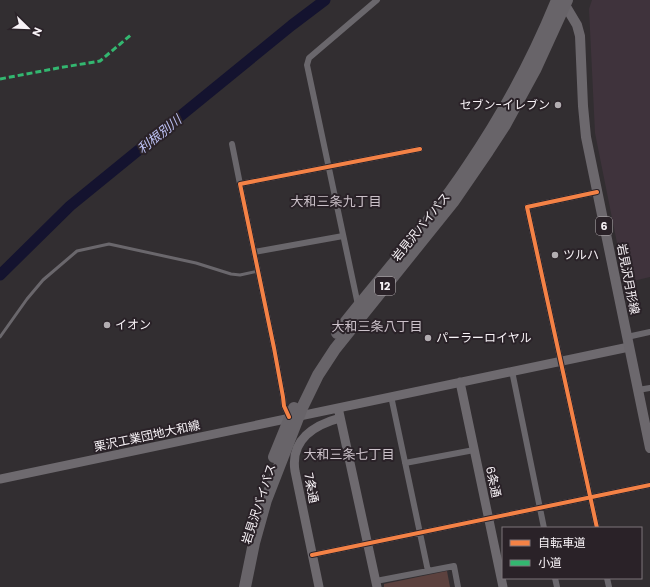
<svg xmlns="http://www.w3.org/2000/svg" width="650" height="587" font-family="Poppins,'Noto Sans JP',sans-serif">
<rect width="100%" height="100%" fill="#322e31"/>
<path fill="#3f333c" d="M592,0H650V277L625,283L595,133L589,9Z"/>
<path fill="#5c413e" d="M447,571L450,587H384V584Z"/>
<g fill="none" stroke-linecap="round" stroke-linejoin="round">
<path stroke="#14132f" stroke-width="11" d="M0,275L70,206L292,25L325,0"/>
<path stroke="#6a676c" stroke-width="3" d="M0,337L27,299L43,280L77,251L109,244L196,263L231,274L240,275L258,271"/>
<path stroke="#6a676c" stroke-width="6" d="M232,144L240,184
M254,252L343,236
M358,305L307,65L309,58L377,0
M627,337L650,332
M512,371L544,528
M638,390L650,388
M391,396L428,571
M289,417L284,406L283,397L274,348L240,184L420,149
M405,463L474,450
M597,528L527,207L597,192
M312,555L650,485
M555,578L557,587
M607,578L609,587
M376,581L454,566L458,587"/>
<path stroke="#6e6a6f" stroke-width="9" d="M460,382L503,587
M339,412L377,587
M0,479L629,347
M319,587L295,471C290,440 314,425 340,418"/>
<path stroke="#6c686d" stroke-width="10" d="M562,0L577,25L580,36L583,106L586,137L650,448"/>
<path stroke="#686469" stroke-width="12" d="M337,333C380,277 429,225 468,166C504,113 533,59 557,0
M274,457L294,408
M245,587L254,543L266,500L301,410L318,375L335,349L453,202L488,151L505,125L535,70L567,0"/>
<path stroke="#33b770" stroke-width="3" stroke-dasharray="6 3" stroke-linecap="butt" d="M0,79L58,68L100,61L132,34"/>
<defs>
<path id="cycleway" d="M289,417L284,406L283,397L274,348L240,184L420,149
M597,528L527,207L597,192
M312,555L650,485"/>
</defs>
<use href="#cycleway" stroke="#2a2228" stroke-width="6"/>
<use href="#cycleway" stroke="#f48246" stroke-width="4"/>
</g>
<g fill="#b2adb1" stroke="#2a2228" stroke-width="1.5">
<circle cx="558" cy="105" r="4"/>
<circle cx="555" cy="255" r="4"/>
<circle cx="107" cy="325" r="4"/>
<circle cx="428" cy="338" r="4"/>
</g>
<g text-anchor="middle" stroke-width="4" stroke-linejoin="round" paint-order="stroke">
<g fill="#2a2228" stroke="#bab4b8" stroke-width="1">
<rect x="596" y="217" width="16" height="18" rx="3"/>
<rect x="375" y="277" width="20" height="18" rx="3"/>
</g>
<g font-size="11" font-weight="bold" fill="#f7f2f6">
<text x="604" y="230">6</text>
<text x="385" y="290">12</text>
</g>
<g font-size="12" fill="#f7f2f6" stroke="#2a2228" text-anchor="start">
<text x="550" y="109" text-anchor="end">セブン-イレブン</text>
<text x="563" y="259">ツルハ</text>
<text x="115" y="329">イオン</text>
<text x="436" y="342">パーラーロイヤル</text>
</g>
<g font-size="12" fill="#f7f2f6" stroke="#2a2228">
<text transform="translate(421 227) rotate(-51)" y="4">岩見沢バイパス</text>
<text transform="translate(628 279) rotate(79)" y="4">岩見沢月形線</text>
<text transform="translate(147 436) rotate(-12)" y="4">栗沢工業団地大和線</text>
<text transform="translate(493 482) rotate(78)" y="4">6条通</text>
<text transform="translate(311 488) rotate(79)" y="4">7条通</text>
<text transform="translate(259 504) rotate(-72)" y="4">岩見沢バイパス</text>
</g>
<g font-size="13" font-style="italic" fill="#bdc1f4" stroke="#2a2228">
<text transform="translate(159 134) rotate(-39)" y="5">利根別川</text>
</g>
<g font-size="13" fill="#ccc2ca" stroke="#2a2228">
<text x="336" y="206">大和三条九丁目</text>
<text x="377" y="331">大和三条八丁目</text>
<text x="349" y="459">大和三条七丁目</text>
</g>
</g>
<rect x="502" y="527" width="140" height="52" fill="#2a2228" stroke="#7c757a"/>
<rect x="510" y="540" width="20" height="6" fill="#f48246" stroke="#7c757a"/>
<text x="538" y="547" font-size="12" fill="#f7f2f6">自転車道</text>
<rect x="510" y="560" width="20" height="6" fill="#33b770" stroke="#7c757a"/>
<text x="538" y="567" font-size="12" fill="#f7f2f6">小道</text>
<g transform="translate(28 28) rotate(113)" stroke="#2a2228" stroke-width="3" paint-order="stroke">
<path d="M0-3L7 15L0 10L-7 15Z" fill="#f7f2f6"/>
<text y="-6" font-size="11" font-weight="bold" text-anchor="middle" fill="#f7f2f6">N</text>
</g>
</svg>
